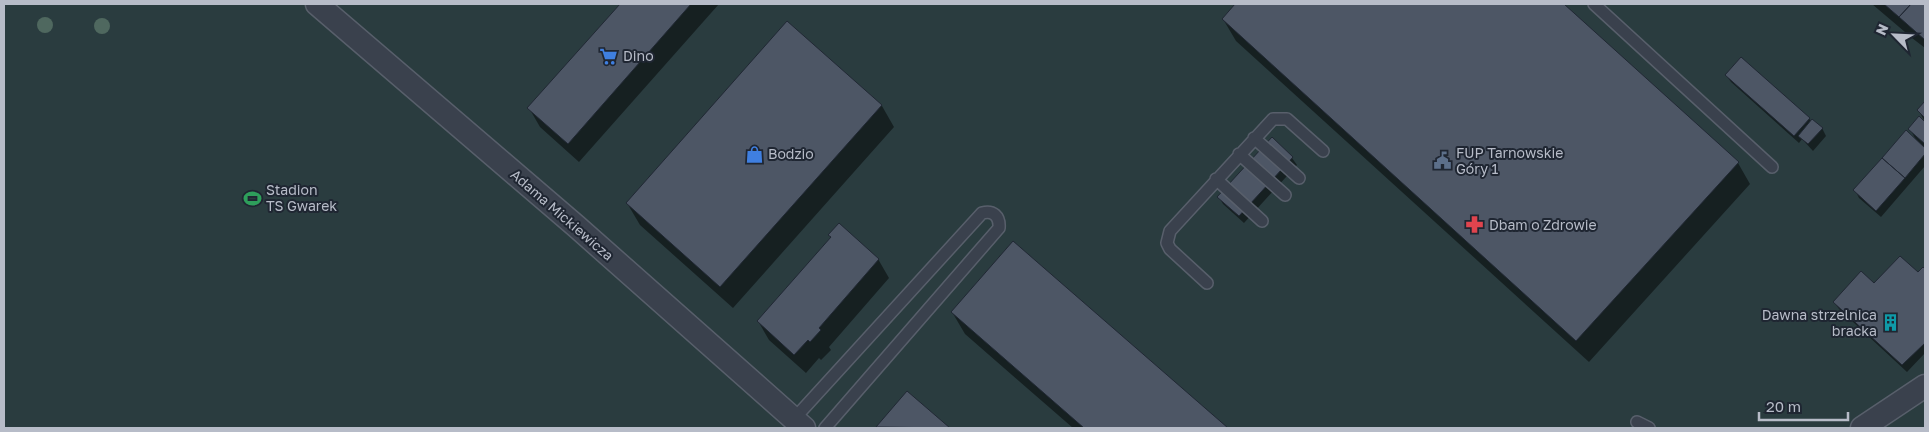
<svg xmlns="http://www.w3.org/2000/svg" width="1929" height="432" font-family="'Golos Text',sans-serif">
<rect width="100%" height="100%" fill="#272f3d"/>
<path fill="#2a3c3f" d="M4,4H1925V428H4Z"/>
<path fill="#0007" d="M621,4H719L579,162L540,127L529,108Z
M1237,4H1563L1738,163L1750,184L1589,362L1236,41L1223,19Z
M1872,4H1925V48L1912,38Z
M1726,75L1809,119L1822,128L1826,136L1813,151L1802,139L1799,143L1731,82Z
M1925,103V122L1919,111Z
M882,106L894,127L733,308L640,225L627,203Z
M1919,118L1925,123V166L1881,217L1859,198L1855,190L1917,142L1910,129Z
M1292,158L1297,165L1244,223L1223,204L1219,197Z
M830,235L878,259L889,278L829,347L831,350L821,360L819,358L806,373L769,340L758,321L832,238Z
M1013,243L1226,428H1073L965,334L952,312Z
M1923,268L1925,271V353L1907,372L1839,309L1834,302L1874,285L1918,274Z
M907,393L948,428H878Z"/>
<path fill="#4d5665" stroke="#212834" d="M620,4H691L568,144L527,108Z
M1235,4H1564L1739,162L1576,341L1222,19Z
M1884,4H1911L1899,17Z
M1911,4H1925V40L1899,17Z
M787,21L882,105L720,287L626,203Z
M1741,57L1810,118L1794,136L1725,75Z
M1925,101V118L1917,110Z
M1919,116L1925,122V144L1908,129Z
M1812,119L1823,128L1808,144L1798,136Z
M1906,130L1925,148V154L1905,178L1882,158Z
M1272,137L1293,157L1239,216L1217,197Z
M1882,158L1905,178L1876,211L1853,190Z
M839,223L879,259L819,328L821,330L810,342L808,340L794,355L757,321L831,237L828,235Z
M1013,241L1228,428H1084L951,312Z
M1900,256L1918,272L1923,267L1925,269V343L1902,365L1833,302L1861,271L1874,283Z
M907,391L950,428L876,427Z"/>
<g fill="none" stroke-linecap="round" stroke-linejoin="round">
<defs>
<path id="service" d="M1594,4L1772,167
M1254,138L1299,178
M1239,154L1285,195
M1216,179L1262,221
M1207,283L1170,249L1167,243L1170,231L1273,119H1287L1323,151
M794,419L982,213C993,210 1000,216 999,228L825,428
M1637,422L1649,428"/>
<path id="minor" d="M317,4L576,226L804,428
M1862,428L1925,386"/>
</defs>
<use href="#service" stroke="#585f6b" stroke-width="14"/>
<use href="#minor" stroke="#585f6b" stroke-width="25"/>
<use href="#service" stroke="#3a414d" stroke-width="11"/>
<use href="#minor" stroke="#3a414d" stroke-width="22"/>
</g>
<g fill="#4f685f">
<circle cx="45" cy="25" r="8"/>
<circle cx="102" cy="26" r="8"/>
</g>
<defs>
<symbol id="supermarket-bare" viewBox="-9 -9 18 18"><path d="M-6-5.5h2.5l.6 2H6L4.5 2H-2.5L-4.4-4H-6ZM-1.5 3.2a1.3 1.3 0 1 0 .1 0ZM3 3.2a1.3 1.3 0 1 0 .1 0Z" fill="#3f7fe0" stroke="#1f2632" stroke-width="2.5" paint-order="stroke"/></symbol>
<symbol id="shop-bare" viewBox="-9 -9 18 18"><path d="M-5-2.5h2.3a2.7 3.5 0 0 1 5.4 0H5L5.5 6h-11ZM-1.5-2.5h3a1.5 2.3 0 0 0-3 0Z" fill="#3f7fe0" stroke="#1f2632" stroke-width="2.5" paint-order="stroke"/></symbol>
<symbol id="civic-bare" viewBox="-9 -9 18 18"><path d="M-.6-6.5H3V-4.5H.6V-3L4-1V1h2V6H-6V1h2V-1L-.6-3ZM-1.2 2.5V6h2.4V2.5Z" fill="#5c6f8a" stroke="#1f2632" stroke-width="2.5" paint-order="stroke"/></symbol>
<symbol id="stadium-bare" viewBox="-9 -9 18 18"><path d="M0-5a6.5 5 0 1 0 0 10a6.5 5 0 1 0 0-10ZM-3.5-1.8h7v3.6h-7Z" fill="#2e9e5b" stroke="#1f2632" stroke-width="2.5" paint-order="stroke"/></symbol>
<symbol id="pharmacy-bare" viewBox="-9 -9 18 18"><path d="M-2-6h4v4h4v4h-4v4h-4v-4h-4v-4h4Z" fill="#e0444e" stroke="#1f2632" stroke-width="2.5" paint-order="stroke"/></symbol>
<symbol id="building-bare" viewBox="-9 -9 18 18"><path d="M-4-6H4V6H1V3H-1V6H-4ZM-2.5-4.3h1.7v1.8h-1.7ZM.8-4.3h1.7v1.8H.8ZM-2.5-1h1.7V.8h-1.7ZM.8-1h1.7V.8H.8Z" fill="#0f9aa8" stroke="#1f2632" stroke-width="2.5" paint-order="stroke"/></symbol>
</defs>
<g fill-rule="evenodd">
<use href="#supermarket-bare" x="596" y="44" width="25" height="25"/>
<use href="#shop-bare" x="742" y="142" width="25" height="25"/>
<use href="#civic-bare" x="1430" y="148" width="25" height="25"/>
<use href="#stadium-bare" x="240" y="186" width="25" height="25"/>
<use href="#pharmacy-bare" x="1462" y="212" width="25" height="25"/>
<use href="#building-bare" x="1878" y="310" width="25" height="25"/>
</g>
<g text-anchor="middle" stroke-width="4" stroke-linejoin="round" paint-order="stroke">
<g font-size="14" fill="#b7bcc8" stroke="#1f2632" text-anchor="start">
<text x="623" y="61">Dino</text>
<text x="1456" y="158">FUP Tarnowskie<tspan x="1456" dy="16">Góry 1</tspan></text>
<text x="768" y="159">Bodzio</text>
<text x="266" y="195">Stadion<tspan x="266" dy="16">TS Gwarek</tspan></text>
<text x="1489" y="230">Dbam o Zdrowie</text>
<text x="1877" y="320" text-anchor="end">Dawna strzelnica<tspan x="1877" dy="16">bracka</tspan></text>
</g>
<g font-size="14" fill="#b7bcc8" stroke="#1f2632">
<text transform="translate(562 215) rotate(41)" y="5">Adama Mickiewicza</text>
</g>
</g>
<rect width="1929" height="432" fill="none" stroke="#b7bcc8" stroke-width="10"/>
<g transform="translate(1894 35) rotate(294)" stroke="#1f2632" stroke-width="4" paint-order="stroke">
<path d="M0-4L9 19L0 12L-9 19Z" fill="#b7bcc8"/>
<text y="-8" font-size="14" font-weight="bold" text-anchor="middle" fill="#b7bcc8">N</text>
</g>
<path d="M1759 412v8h89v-8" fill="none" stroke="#b7bcc8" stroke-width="2.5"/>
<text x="1766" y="412" font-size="15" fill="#b7bcc8" stroke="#1f2632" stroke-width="4" paint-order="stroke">20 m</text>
</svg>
